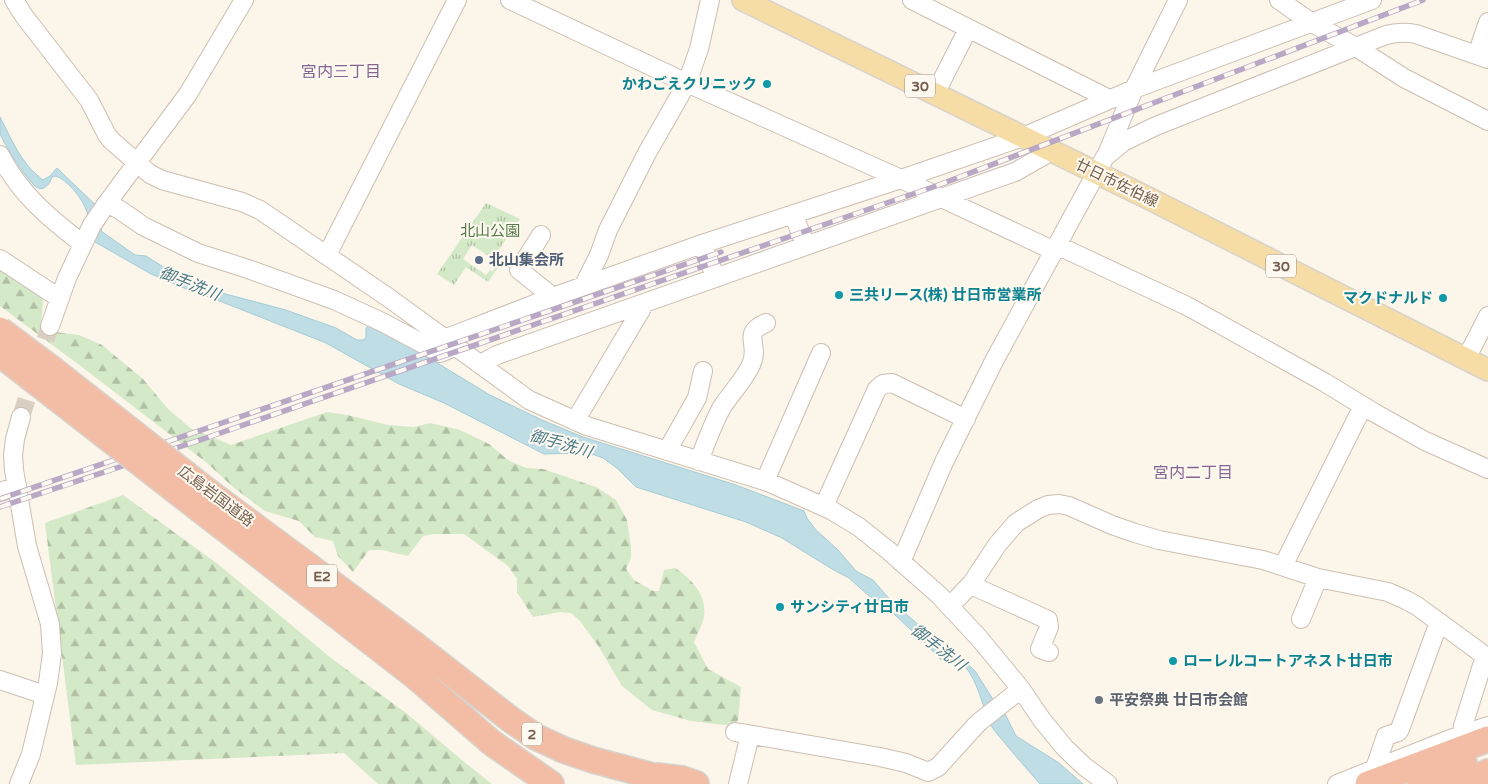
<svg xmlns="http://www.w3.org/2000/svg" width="1488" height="784" font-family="'Varela Round','Noto Sans JP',sans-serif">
<defs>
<pattern id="forest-firs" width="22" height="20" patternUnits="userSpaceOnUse" patternTransform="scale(1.25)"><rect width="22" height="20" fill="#d4e9c8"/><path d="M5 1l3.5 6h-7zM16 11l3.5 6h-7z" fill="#b1c0a5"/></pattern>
<pattern id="park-tufts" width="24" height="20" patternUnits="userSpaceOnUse" patternTransform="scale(1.25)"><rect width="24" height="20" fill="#d4e9c8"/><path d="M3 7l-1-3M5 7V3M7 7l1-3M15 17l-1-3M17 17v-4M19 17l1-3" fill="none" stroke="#b1c0a5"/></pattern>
</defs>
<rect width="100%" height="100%" fill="#fbf5ea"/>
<path fill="url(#forest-firs)" d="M0,266L41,294L43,302L41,324L47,331L79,335L102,345L143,379L168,409L190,428L231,445L327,412L347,415L388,425L414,427L430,423L460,430L489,444L508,460L526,468L543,469L596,487L616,500L627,520L631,547V558L626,569L634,580L653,591H659L664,570L675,568C691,578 707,595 704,616C703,624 697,634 694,642L708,669L741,687L738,720L733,726L691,721L652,710L622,686L599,647L580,621L571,613L560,612L533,617L517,592V579L508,566L464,534H434L423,536L408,556L382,550H369L353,572L338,556L333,541L315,537L299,521L265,511L233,487L207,463L78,364L0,306Z
M123,495L219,565L331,658L406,713L463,761L492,784H378L344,753L76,765L45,523Z"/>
<path fill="url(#park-tufts)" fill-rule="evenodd" d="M486,203L520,219L498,251L505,257L488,282L466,267L454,285L437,274ZM472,245L496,261L493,266L495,268L492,272L490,270L486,275L463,259Z"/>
<path fill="#bedde5" stroke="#a5ccd6" d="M0,117C12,140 21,164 43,180L50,176L57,168L104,213L101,231L135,255L146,256L165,268L218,292L286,310L336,328L357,340H363L366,338V328L370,324L391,335L490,395L542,420L583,437L736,485L804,511L807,518L815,529L838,550L856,571L873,580L892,602L935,639L962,659L975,671L994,701L1005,714L1016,736L1059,763L1083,784H1040C1028,770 1016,757 1004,742C1000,737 995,732 992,727C981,707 975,657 945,656L941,660L928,646L894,614L868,595L849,578L832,569L782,538L746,522L636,487L618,469L603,458L595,455L581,453L544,454L444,403L399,384L326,343L212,298L184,288L151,274L95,242C92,231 90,218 85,207C80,196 67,180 56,176L52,177C50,184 43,193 35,186C27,180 2,142 0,133C0,128 0,122 0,117Z"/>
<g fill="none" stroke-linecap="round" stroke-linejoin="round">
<path stroke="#dacfc3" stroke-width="18" stroke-dasharray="18 9" stroke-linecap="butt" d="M21,417L50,326"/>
<defs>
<path id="minor" d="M14,0L24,16L89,100L107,135L112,141L150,174L162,180L242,202L260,210L389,298L529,400L587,426L768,482L831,510L859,527L889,551L939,595L979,638L1021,689L1042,720L1065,748L1085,767L1108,784
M510,0L687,83L901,179L1048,248H1063L1187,306L1324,382L1373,412L1425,441L1488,469
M912,0L1109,99
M1279,0L1312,23L1356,47L1404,78L1488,121
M1477,55L1488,22
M935,94L968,29
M1107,154L1134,89L1178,0
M0,155C19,193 50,219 83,244
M107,203L120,210L143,226L198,253L248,269L334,300L382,322L440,353L455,347
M793,214L806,246
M541,235L519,270L553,297
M702,244L716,278
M327,255L457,0
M0,259L59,298
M584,285L599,255L608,230L647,153L687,83L699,49L710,0
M50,326L67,278L92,225L107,203L188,94L244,0
M444,339L553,297L702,244L901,179L1023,137L1134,89L1372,0
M1466,359L1488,316
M482,366L486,361L497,355L1015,172L1052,151
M575,421L641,310L644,303
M667,451L697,398L703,371
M699,461C706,443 713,423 722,407C731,393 744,380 751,365C761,344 740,334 766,323
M765,481L821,353
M0,492L17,486
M824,506L877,389L883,384L892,383L966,419
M901,562L944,462L994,361L1105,157L1123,142L1156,126L1386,35C1397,32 1405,32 1416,34L1488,59
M1283,566L1363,406
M971,585L1048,620L1049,627L1040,649L1049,652
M950,606L972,583L997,545L1016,523L1038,509L1048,505L1059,504L1069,506L1112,525L1135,533L1159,540L1263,560L1318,578L1388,592L1406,600L1417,606L1488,658
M1301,619L1318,578
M0,680L45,695
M735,732L880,757L906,763L928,772L938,767L978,723L1021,689
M1462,735L1463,726L1485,656
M1375,768L1386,736L1398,732L1400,729L1439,622
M19,784L31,754L48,683L52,653L50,624L27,546L14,470L13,455L15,439L21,417
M738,784L750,735
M1337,784L1445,741L1488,726"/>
<path id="major" d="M743,0L1148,198L1488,370"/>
<path id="highway" d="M210,493L415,645L510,719L536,737L564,750L593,760L649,775L673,784
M198,508L415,676L492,743L551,784
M657,776L682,779L696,784
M1368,784L1488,739
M1421,784L1464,763
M1463,784L1488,772"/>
</defs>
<use href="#minor" stroke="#cdbeb0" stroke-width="20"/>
<use href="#major" stroke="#d8d2cd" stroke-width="24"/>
<use href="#highway" stroke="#d8d2cd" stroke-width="28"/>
<use href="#minor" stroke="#fff" stroke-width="18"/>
<use href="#major" stroke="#f6dda6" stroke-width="21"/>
<use href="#highway" stroke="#f2bda4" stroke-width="25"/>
<defs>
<path id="rail" d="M0,499L721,252
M0,507L200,440L936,186L1423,0"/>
</defs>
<use href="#rail" stroke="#b9a7c6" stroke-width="5.5"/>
<use href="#rail" stroke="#fef9f0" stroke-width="4" stroke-dasharray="11" stroke-linecap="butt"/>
<defs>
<path id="highway-bridge" d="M0,330L52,369L210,493
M0,354L198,508"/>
</defs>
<use href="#highway-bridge" stroke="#d8d2cd" stroke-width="28" stroke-linecap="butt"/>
<use href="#highway-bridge" stroke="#f2bda4" stroke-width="25"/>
</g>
<g fill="#0f9aa8" stroke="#fef9f0" stroke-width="2">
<circle cx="767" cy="84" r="5"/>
<circle cx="839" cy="295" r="5"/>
<circle cx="1443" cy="298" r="5"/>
<circle cx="780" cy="607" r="5"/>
<circle cx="1173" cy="661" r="5"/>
</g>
<circle fill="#5c6f8a" stroke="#fef9f0" stroke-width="2" cx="479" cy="260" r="5"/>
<circle fill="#6b7280" stroke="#fef9f0" stroke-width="2" cx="1099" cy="700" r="5"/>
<g text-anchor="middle" stroke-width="4" stroke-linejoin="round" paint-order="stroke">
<g fill="#fef9f0" stroke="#9e8c7f" stroke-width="1">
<rect x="905" y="74.5" width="30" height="23" rx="4"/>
<rect x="1266" y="254.5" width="30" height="23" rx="4"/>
<rect x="307" y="564.5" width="30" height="23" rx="4"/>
<rect x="522" y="722.5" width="20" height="23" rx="4"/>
</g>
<g font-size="14" font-weight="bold" fill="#755e4e">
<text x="920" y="91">30</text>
<text x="1281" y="271">30</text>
<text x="322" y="581">E2</text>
<text x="532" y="739">2</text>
</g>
<g font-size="15" font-weight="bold" fill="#0d838f" stroke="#fef9f0" text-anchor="start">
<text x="757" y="89" text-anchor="end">かわごえクリニック</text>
<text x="849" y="300">三共リース(株) 廿日市営業所</text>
<text x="1433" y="303" text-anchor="end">マクドナルド</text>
<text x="790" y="612">サンシティ廿日市</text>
<text x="1183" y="666">ローレルコートアネスト廿日市</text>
</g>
<g font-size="15" fill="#755e4e" stroke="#fef9f0">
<text transform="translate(1117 183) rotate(26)" y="5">廿日市佐伯線</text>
<text transform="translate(216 496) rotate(37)" y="5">広島岩国道路</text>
</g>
<g font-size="15" fill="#537a46" stroke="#fef9f0">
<text x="490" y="236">北山公園</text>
</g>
<g font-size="15" font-weight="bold" fill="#4e5e75" stroke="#fef9f0" text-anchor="start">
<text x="489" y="265">北山集会所</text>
</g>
<g font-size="15" font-weight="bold" fill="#5b616d" stroke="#fef9f0" text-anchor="start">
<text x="1109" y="705">平安祭典 廿日市会館</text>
</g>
<g font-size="16" fill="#856691" stroke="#fef9f0">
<text x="341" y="77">宮内三丁目</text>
<text x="1193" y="478">宮内二丁目</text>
</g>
<g font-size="16" font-style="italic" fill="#487987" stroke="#fef9f0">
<text transform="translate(190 283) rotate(22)" y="6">御手洗川</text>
<text transform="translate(561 443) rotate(16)" y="6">御手洗川</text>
<text transform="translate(939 647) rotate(38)" y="6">御手洗川</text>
</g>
</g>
</svg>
